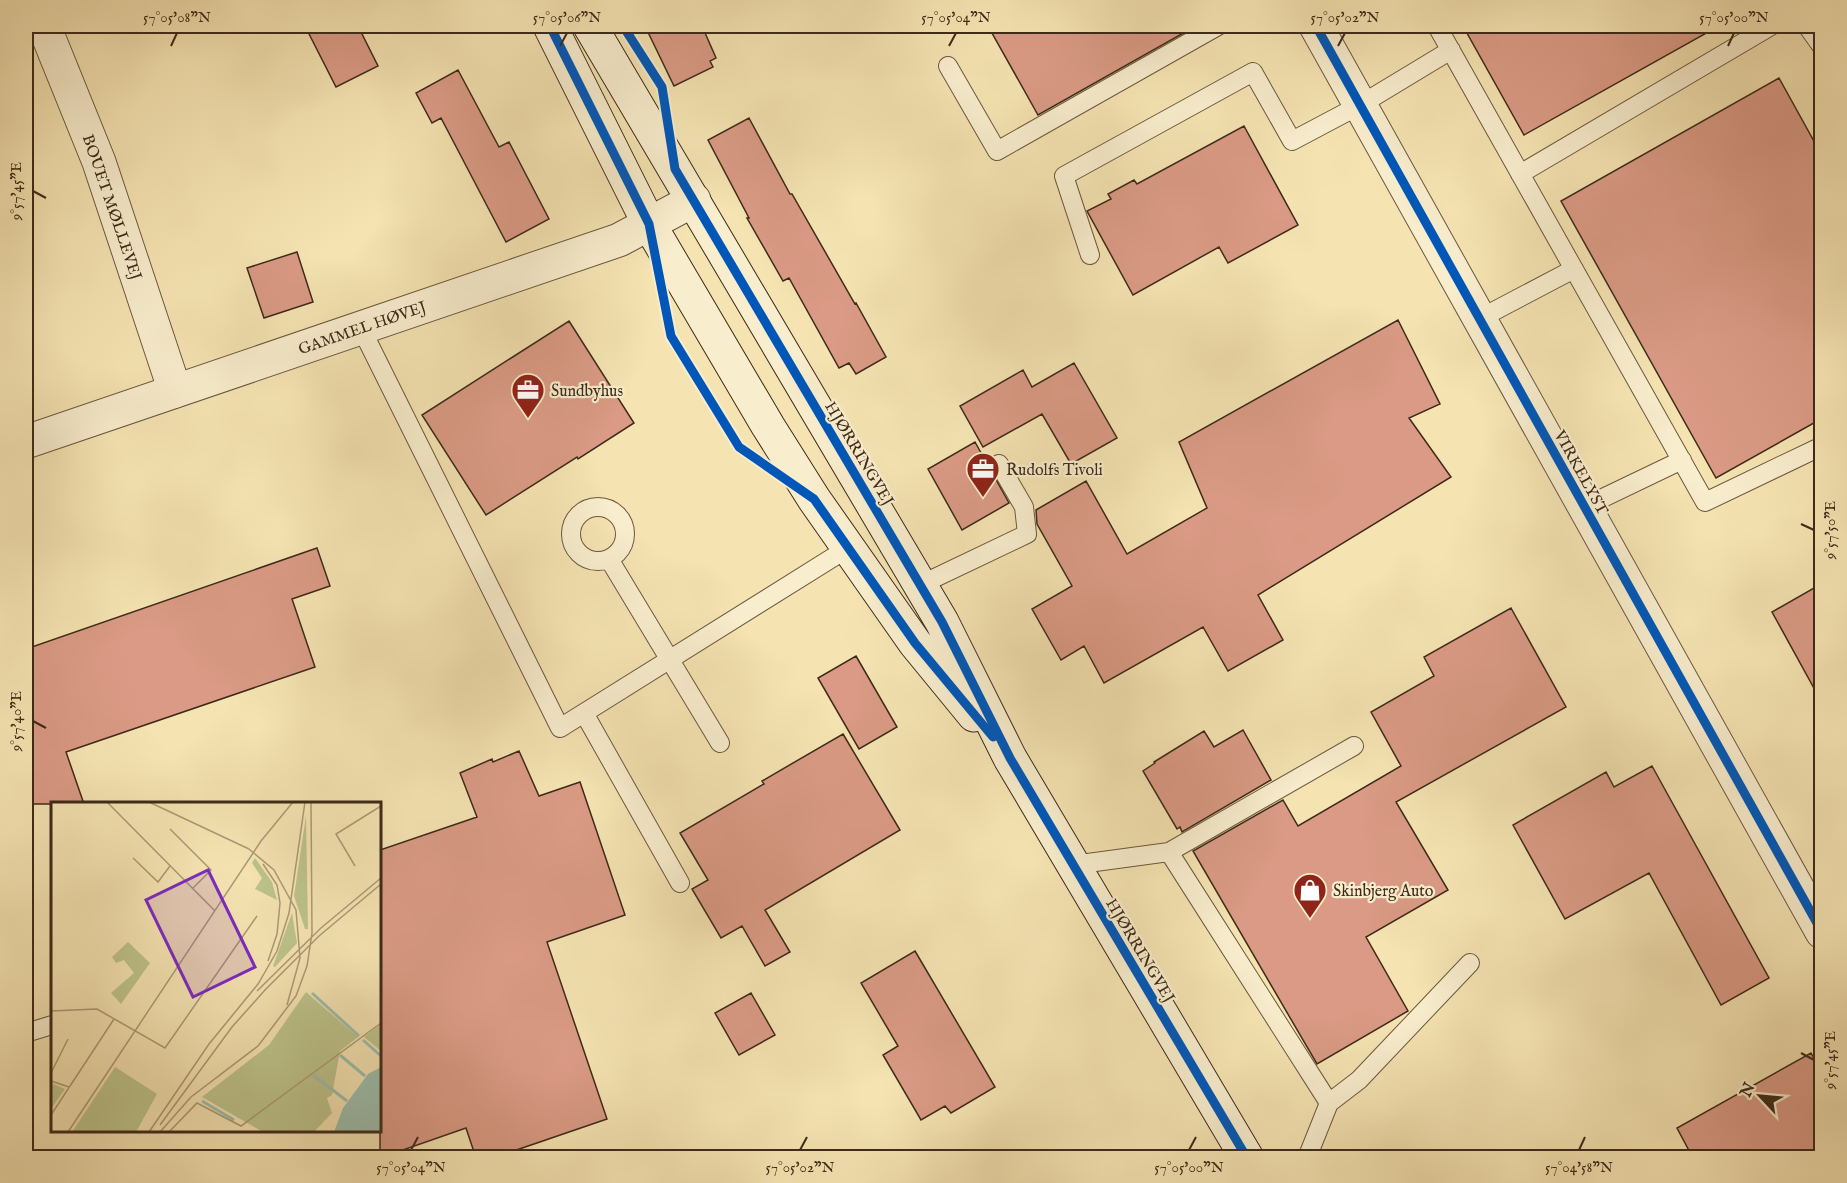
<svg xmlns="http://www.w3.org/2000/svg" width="1847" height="1183" font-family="'IM FELL English',serif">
<rect width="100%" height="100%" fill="#f5e3b2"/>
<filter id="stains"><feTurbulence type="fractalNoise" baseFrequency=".00333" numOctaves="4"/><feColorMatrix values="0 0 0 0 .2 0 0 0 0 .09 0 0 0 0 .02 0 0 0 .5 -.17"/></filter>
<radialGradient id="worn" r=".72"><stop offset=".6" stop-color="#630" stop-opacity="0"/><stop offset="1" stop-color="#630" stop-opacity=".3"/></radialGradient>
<path fill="#da9a85" stroke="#3d2a18" stroke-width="1.5" d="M305,26H358L378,66L336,87Z
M645,26H702L716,58L710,61L713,67L674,86Z
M988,26H1196L1038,115Z
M1463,26H1719L1524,135Z
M458,70L499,147L509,142L549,219L506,242L441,118L432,123L416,93Z
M1779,78L1821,154V419L1716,478L1561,201Z
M749,118L790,194H792L855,304L856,303L886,357L856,374L849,363L839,368L789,278L783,281L747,218H749L708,140Z
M1244,126L1298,225L1228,263L1219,247L1133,295L1087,211L1111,199L1108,194L1134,180L1137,184Z
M297,252L313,302L264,318L247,268Z
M1398,320L1440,404L1409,418L1451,477L1258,595L1283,640L1228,671L1203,627L1104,683L1084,646L1061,660L1032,609L1072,586L1037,524L1036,510L1086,481L1127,554L1207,508L1179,442Z
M569,321L634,423L578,459L577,457L486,515L422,415Z
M1074,363L1117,438L1071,464L1042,414L983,447L960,406L1023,370L1032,387Z
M975,442L1009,503L962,530L928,469Z
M317,548L330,586L292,599L315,667L66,752L84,804H26V649Z
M1821,584V701L1772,612Z
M1511,608L1566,707L1396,802L1448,890L1366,937L1408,1011L1317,1064L1193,851L1283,800L1298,826L1401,766L1371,712L1434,676L1424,657Z
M856,656L897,727L859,749L818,678Z
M1243,730L1271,780L1182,832L1180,827L1177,829L1143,771L1155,763L1154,762L1204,731L1214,747Z
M843,734L900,830L765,910L790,952L765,966L742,926L721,938L692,889L708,880L680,833L764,784L762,781Z
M519,751L539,796L580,782L625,915L547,942L607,1119L493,1158H476L466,1128L380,1158V850L477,817L460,773L492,759L493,762Z
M1652,766L1769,978L1721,1005L1649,873L1565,919L1513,825L1606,772L1614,787Z
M915,951L995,1087L951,1113L945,1106L921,1120L883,1055L898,1046L861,983Z
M751,993L775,1035L739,1055L715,1013Z
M1811,1053L1821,1071V1158H1693L1677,1128Z"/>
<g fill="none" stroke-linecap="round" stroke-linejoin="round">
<defs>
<path id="service" d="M1437,26L1705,502L1822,446
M1807,26L1822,47
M948,66L997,151L1218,26
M1520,174L1771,26
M1090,255L1064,176L1253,72L1292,141L1360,105L1451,50
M1479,319L1574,269
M361,328L560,728L848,548
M1584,507L1682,460
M571 534a27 27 0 1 1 54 0a27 27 0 1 1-54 0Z
M609,559L720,743
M920,585L1027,534L1024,507L999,464
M584,713L680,883
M1169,852L1354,746
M1073,865L1169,852L1329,1103L1307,1158
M26,1033L52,1025
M1329,1103L1359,1080L1470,963"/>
<path id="minor" d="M44,26L99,162L175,391
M1316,26L1822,932"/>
<path id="tertiary" d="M26,442L619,240L694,200"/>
<path id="secondary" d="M550,26L649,224L768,426L814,499L915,643L974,715
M590,26L942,622L1010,758L1247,1158"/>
</defs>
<use href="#service" stroke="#6b583e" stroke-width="20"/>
<use href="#minor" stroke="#6b583e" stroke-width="35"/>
<use href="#tertiary" stroke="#6b583e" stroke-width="35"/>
<use href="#secondary" stroke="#3d2a18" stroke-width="35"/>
<use href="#service" stroke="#f8edcd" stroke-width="18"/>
<use href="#minor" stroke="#f8edcd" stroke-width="33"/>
<use href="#tertiary" stroke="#f8edcd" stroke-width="33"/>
<use href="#secondary" stroke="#f8edcd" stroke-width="33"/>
<defs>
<path id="cycleway" d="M550,26L649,224L671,336L739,447L814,499L915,643L993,737
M623,26L662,87L675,169L942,622L1010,758L1247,1158
M1316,26L1822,932"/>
</defs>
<use href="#cycleway" stroke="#f8edcd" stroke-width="13"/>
<use href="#cycleway" stroke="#0057b8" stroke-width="9"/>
</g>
<path fill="none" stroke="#3d2a18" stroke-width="2" d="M171,46L177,33M560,46L567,33M949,46L956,33M1338,46L1345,33M1728,46L1734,33M33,191L46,198M1801,524L1814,530M33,721L46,728M1801,1053L1814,1060M411,1150L418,1137M800,1150L807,1137M1189,1150L1196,1137M1579,1150L1585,1137"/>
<defs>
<symbol id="office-pin" viewBox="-11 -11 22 30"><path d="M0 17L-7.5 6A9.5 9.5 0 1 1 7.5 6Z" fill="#8f2418" stroke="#f8edcd"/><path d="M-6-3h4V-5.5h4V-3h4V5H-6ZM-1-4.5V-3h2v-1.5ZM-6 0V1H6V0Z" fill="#fff"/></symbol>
<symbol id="shop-pin" viewBox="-11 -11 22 30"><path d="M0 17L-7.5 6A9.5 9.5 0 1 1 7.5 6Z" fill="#8f2418" stroke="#f8edcd"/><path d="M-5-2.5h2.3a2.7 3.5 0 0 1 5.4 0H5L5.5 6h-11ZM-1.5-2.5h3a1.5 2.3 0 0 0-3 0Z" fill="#fff"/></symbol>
</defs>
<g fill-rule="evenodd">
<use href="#office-pin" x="509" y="371" width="38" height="52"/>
<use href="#office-pin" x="964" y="450" width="38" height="52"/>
<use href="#shop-pin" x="1291" y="871" width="38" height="52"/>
</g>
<g text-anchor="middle" stroke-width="4.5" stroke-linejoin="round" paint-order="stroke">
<g font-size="16" fill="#3d2a18" stroke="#f8edcd">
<text transform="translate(113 207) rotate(71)" y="6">BOUET MØLLEVEJ</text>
<text transform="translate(362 327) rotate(-19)" y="6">GAMMEL HØVEJ</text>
<text transform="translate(860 453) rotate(59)" y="6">HJØRRINGVEJ</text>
<text transform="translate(1582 472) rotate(61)" y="6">VIRKELYST</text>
<text transform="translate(1141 950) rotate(59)" y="6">HJØRRINGVEJ</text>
</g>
<g font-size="16" fill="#3d2a18" stroke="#f8edcd" text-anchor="start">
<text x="551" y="396">Sundbyhus</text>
<text x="1006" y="475">Rudolfs Tivoli</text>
<text x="1333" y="896">Skinbjerg Auto</text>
</g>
</g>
<g transform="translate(51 802)">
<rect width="330" height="330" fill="#f5e3b2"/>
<path d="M255,14L257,127H254L243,94ZM204,56L221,80L226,98L204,87L211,76L201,61ZM241,111L246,141L224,165L222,164ZM77,140L99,161L70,202L60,191L83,171L73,158L65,161L61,155ZM255,190L307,235L289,249L281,293L276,296L281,311L263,330H212L151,295L218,243ZM330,222V249L313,235ZM64,265L106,292L85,330H21ZM0,281L14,287L0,307Z" fill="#bdc38b"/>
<path d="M330,265V330H283L292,306L317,272Z" fill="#9cbead"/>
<path fill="none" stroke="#9cbead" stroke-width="3" d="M261,191L308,234M312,238L330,254M289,253L314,274M262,273L296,299M151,299L183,318"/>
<path fill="none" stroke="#ab9974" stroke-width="1.5" d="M56,0L164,109M98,0L198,47M119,27L160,68L141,87M198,47L223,68L245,108L249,156L236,203M82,56L107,80L119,64M212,62L226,83L229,101L226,132L217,159M304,64L285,32L330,4M206,189L270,126L330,76M0,209L46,207L114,246L206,114M0,271L17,237M0,279L18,285M0,313L63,217M109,323L181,225L214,188L268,134L330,82M17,330L210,39L242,0M98,330L158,242L207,182L226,149L238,111L254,0M109,330L140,295L207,244L245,194L256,164L261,131L260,0M118,330L146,301L190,324L330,221"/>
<path fill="#7b2cbf" fill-opacity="0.15" stroke="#7b2cbf" stroke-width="3" d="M157,68L204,165L142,195L95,98Z"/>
<rect width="330" height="330" fill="none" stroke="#3d2a18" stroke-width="3"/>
</g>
<rect width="1847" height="1183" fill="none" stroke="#f5e3b2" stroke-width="66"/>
<g transform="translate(1760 1096) rotate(296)" stroke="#f8edcd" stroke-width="4.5" paint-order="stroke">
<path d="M0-4.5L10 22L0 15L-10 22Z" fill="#3d2a18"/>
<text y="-9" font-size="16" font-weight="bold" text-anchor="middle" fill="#3d2a18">N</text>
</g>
<rect x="33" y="33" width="1781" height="1117" fill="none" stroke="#3d2a18" stroke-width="2"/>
<g font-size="15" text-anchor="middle" fill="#3d2a18">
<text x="177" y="22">57°05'08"N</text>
<text x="567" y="22">57°05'06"N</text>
<text x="956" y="22">57°05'04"N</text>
<text x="1345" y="22">57°05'02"N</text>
<text x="1734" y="22">57°05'00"N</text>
<text transform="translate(16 191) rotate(-90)" y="5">9°57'45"E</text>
<text transform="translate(1830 530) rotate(-90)" y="5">9°57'50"E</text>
<text transform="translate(16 721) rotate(-90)" y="5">9°57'40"E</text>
<text transform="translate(1830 1060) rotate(-90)" y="5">9°57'45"E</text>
<text x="411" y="1172">57°05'04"N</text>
<text x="800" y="1172">57°05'02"N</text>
<text x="1189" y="1172">57°05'00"N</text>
<text x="1579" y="1172">57°04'58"N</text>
</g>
<rect width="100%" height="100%" filter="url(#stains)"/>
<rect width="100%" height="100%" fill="url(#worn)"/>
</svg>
